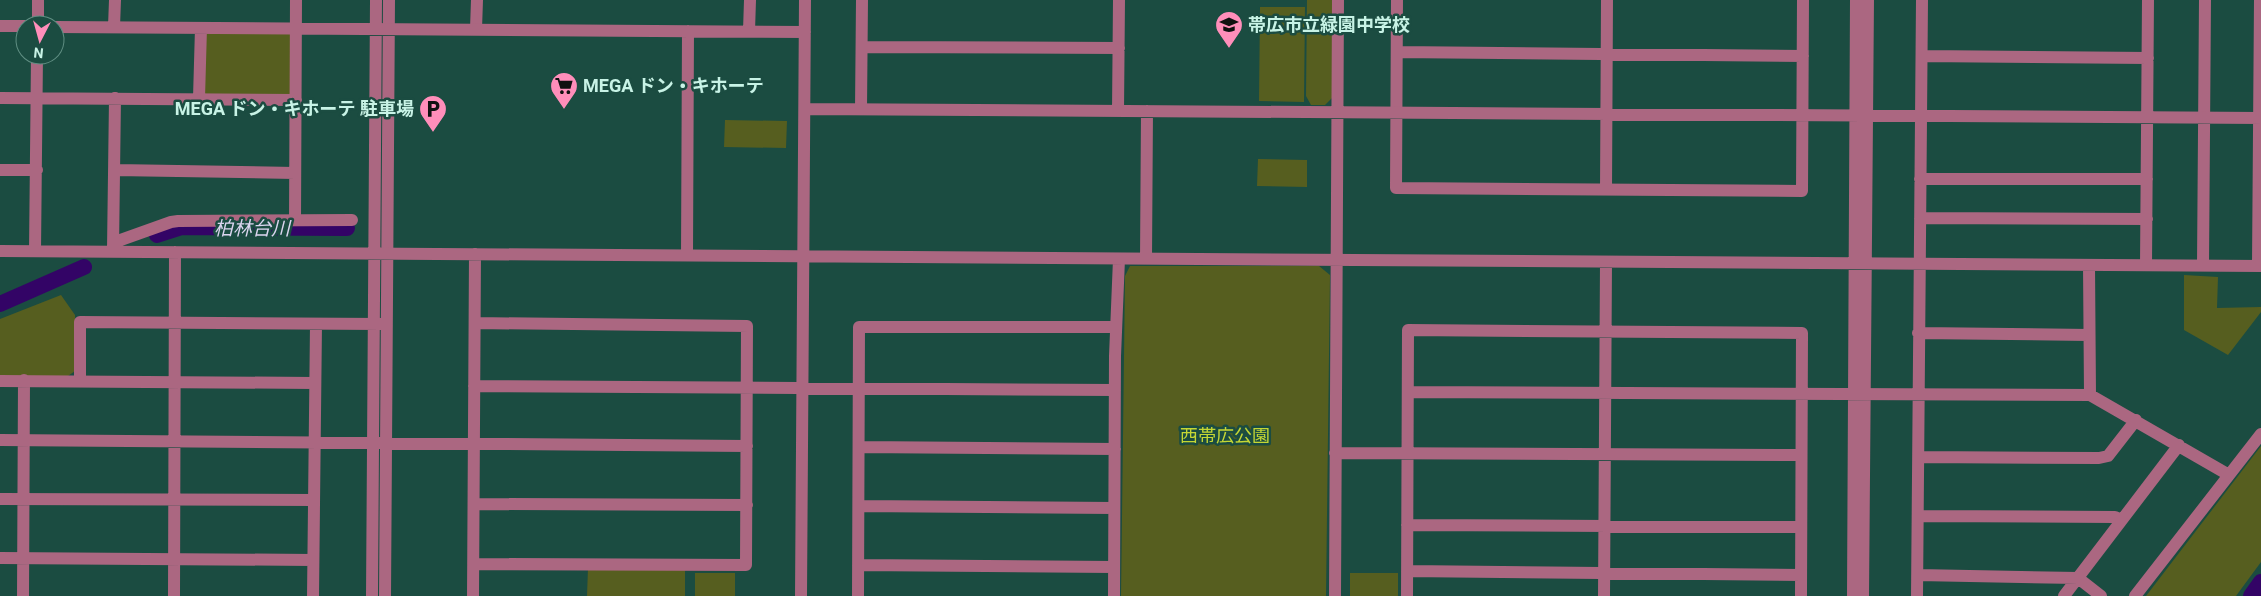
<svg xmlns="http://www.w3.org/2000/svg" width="2261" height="596" font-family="Roboto,'Noto Sans JP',sans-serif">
<rect width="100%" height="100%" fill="#1b4c41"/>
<path fill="#565e1f" d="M1307,0H1333V97L1325,105H1311L1306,96Z
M1260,7H1305L1304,102L1259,101Z
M206,31L290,32L292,97L203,94Z
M725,120L787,121L786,148L724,147Z
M1258,159L1307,160V187L1257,186Z
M1130,266H1319L1330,275L1326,596H1121L1125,276Z
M2184,275L2218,277L2217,308L2261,307V312L2228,355L2184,330Z
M61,295L75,315V371L68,376H0V319Z
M2261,446V562L2236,596H2146Z
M588,568L685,569V596H587Z
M695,573H735V596H695Z
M1350,573H1398V596H1350Z"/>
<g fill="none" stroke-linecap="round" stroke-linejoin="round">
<path stroke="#330466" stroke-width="16" d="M157,235L182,227L347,228
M0,304L84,267
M2251,596L2261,582"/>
<path stroke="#ab6781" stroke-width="12" d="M1397,0L1396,188L1802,191L1803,0
M38,25V0
M0,26H25
M55,27L805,32
M114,27L115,0
M476,29L477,0
M749,31L750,0
M862,47L1119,48
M1397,52L1803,56
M1922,56L2148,58
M0,98L296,100
M199,98L201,28
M805,109L2261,118
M861,109L862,0
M1118,111L1119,0
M0,170H37
M115,170L295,173
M1920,179H2147
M1606,190L1607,0
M1920,218L2147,219
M295,220L296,0
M115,242L171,222L178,221L352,220
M113,249L115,98
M0,251L2261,266
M35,251L37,55
M687,255L688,31
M1146,259L1147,111
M2089,265L2090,395
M2146,265L2148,0
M2203,265L2205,0
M2258,265L2260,0
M1918,333L2089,335
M0,381L314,383
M80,381V322L382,324
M474,386L1115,390
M1408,392L2090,395L2229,475
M0,440L747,446
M859,447L1115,449
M1335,453L1801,455
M1919,457L2099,458L2108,456L2136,420
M0,499L314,500
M474,504L747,505
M859,506L1114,508
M1918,516L2115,517L2122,520
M1407,525L1801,527
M0,558L313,560
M474,564L746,565L747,326L475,323
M858,565L1114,567
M1407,571L1801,575
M1918,575L2078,578L2101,596
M23,596L24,380
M174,596L175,252
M313,596L316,324
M372,596L376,0
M385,596L389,0
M473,596L475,254
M801,596L805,0
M858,596L859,327H1116
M1114,596L1115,356L1119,259
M1335,596L1338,0
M1407,596L1408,330L1802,333L1801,596
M1604,596L1606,262
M1853,596L1856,0
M1863,596L1868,0
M1917,596L1922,0
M2064,596L2179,445
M2135,596L2261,434"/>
</g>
<defs>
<symbol id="school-pin" viewBox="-11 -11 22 30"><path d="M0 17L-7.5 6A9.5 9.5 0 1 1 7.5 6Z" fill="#ff8eba" stroke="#1b4c41"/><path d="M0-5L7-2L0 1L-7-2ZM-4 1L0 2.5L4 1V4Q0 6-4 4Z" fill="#111"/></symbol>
<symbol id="supermarket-pin" viewBox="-11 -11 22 30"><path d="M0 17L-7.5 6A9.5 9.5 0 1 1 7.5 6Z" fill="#ff8eba" stroke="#1b4c41"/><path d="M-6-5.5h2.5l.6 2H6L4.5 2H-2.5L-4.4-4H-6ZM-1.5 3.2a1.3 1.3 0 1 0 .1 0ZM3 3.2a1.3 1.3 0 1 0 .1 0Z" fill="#111"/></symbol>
<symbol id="parking-pin" viewBox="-11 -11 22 30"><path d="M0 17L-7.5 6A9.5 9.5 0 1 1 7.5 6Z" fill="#ff8eba" stroke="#1b4c41"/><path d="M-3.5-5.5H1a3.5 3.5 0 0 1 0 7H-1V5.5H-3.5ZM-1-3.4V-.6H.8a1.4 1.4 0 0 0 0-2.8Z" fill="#111"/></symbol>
</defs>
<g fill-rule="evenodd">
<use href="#school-pin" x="1213" y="9" width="32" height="43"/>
<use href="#supermarket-pin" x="548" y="70" width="32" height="43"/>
<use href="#parking-pin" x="417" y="93" width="32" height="43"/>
</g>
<g text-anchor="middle" stroke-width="5" stroke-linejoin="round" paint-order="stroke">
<g font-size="18" font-weight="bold" fill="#c8f3e6" stroke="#1b4c41" text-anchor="start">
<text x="1248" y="31">帯広市立緑園中学校</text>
<text x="583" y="92">MEGA ドン・キホーテ</text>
<text x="414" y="115" text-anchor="end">MEGA ドン・キホーテ 駐車場</text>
</g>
<g font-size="18" fill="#c5d734" stroke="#1b4c41">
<text x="1225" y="442">西帯広公園</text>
</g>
<g font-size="19" font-style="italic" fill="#dbd5ef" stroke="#1b4c41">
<text x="252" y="235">柏林台川</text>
</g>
</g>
<g transform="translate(40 40) rotate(186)"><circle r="24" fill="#1b4c41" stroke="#608f83"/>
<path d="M0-4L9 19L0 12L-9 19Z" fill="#ff8eba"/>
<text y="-8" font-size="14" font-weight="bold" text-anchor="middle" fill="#c8f3e6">N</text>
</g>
</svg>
